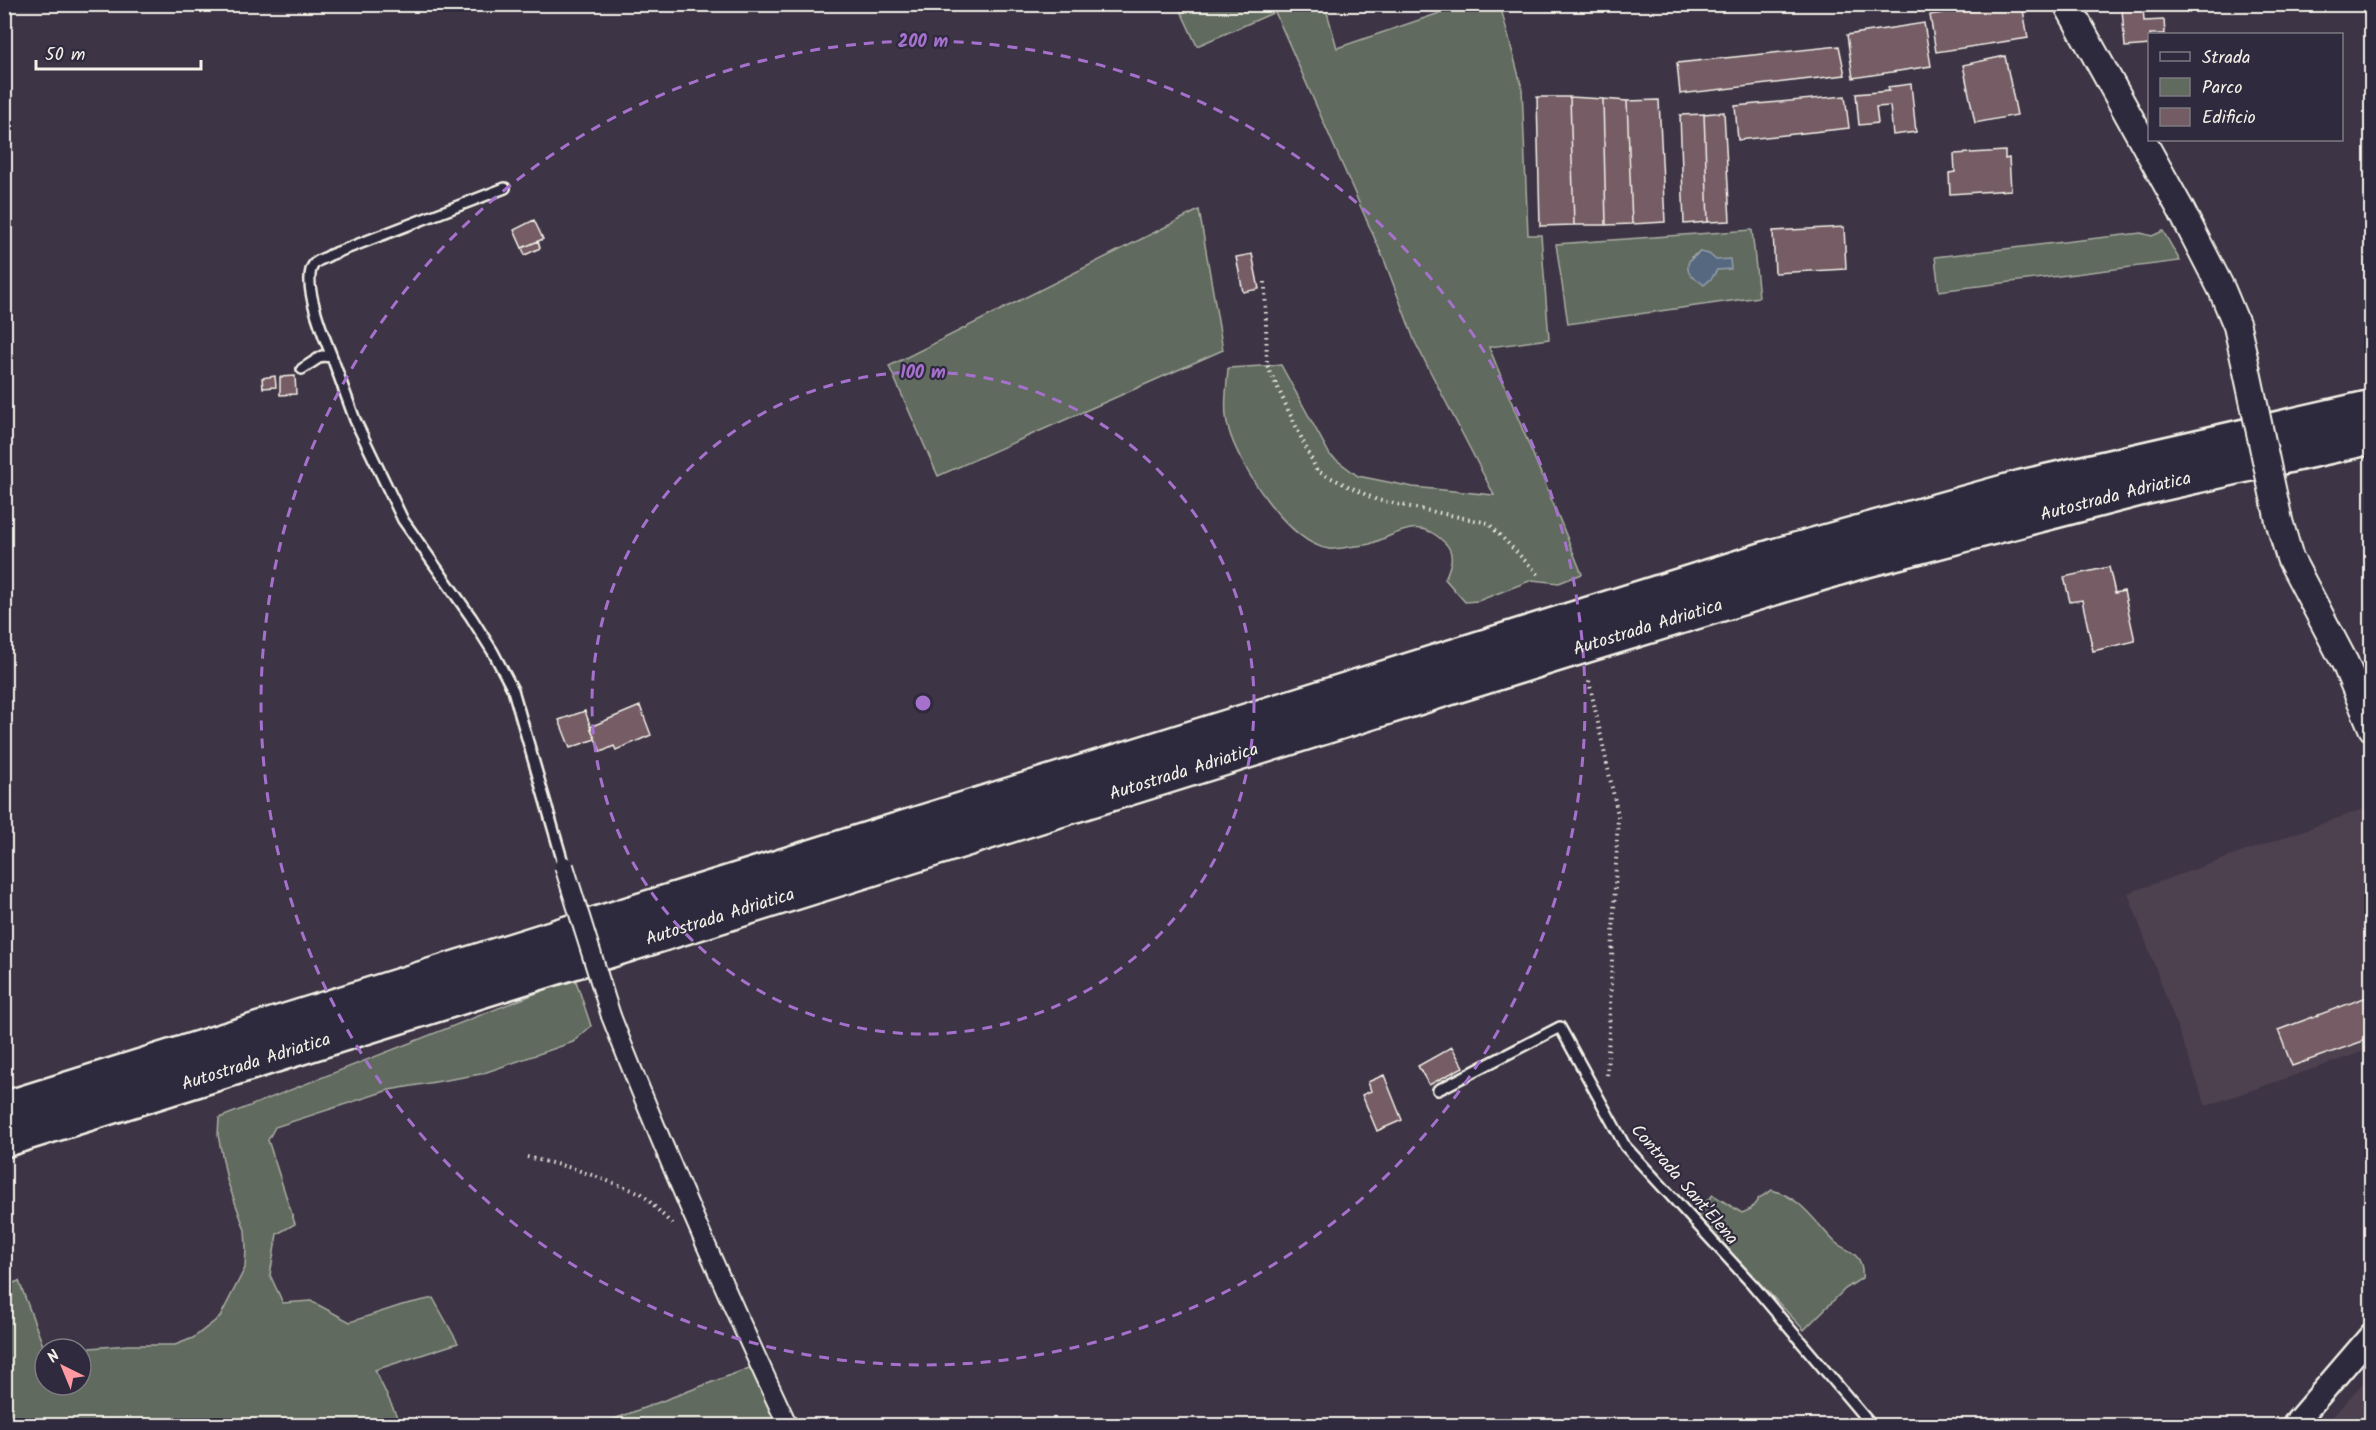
<svg xmlns="http://www.w3.org/2000/svg" width="2376" height="1430" font-family="Kalam,sans-serif">
<rect width="100%" height="100%" fill="#3d3445"/>
<filter id="ink" filterUnits="userSpaceOnUse"><feTurbulence type="fractalNoise" baseFrequency=".0167" numOctaves="2"/><feDisplacementMap in="SourceGraphic" scale="12" xChannelSelector="R" yChannelSelector="G"/><feConvolveMatrix kernelMatrix="1 2 1 2 8 2 1 2 1" color-interpolation-filters="sRGB"/></filter>
<g filter="url(#ink)">
<path fill="#4e404f" d="M2369,807L2372,815L2371,1049L2206,1106L2128,893Z
M2371,1374V1425H2325Z"/>
<path fill="#616a5e" stroke="#aaaea3" stroke-width="1.5" fill-rule="evenodd" d="M1178,5H1325L1337,48L1463,5H1500L1522,88L1528,235H1541L1549,339L1489,347L1582,574L1559,583L1532,580L1478,601L1465,602L1445,579C1451,565 1456,553 1444,542C1418,516 1398,534 1370,544C1361,546 1352,546 1343,548C1339,548 1333,550 1329,549C1288,543 1238,465 1228,427C1223,409 1227,387 1228,368L1281,365L1330,455L1358,476L1413,487L1494,495L1415,342L1385,262L1275,12L1197,46Z
M1199,210L1223,350L938,476L889,366Z
M1752,230L1759,297L1568,324L1556,244ZM1700,252C1711,256 1715,257 1717,270L1707,282L1701,281L1691,257Z
M2163,231L2180,261L1939,291L1935,257L2141,233L2152,236Z
M575,978L591,1026L573,1042L481,1074L389,1090L275,1127L268,1140L295,1224L277,1234L270,1275L283,1303L311,1301L350,1322L402,1305L433,1298L458,1343L375,1370L401,1425H5L4,1286L19,1281L45,1351V1385H81V1349H77L128,1345H175L193,1338L220,1317L245,1268L246,1248L245,1230L227,1180L218,1135L219,1118Z
M1772,1190C1804,1199 1814,1222 1836,1243C1842,1248 1851,1250 1856,1256C1862,1262 1863,1269 1862,1278L1845,1289L1804,1330L1694,1213L1713,1195L1742,1213L1751,1209L1759,1198Z
M752,1367L780,1426H596Z"/>
<path fill="#54677f" stroke="#949ea9" stroke-width="1.5" d="M1700,252L1709,254L1716,260L1730,259L1731,269L1717,270L1712,278L1704,285C1696,277 1684,276 1689,261Z"/>
<path fill="#745c65" stroke="#f4f1e8" stroke-width="1.5" d="M1999,4H2022L2028,38L1936,52L1930,15Z
M2143,8L2144,21L2164,20L2165,34H2150V45L2125,47L2122,9Z
M1924,23L1931,66L1853,78L1847,35Z
M1839,46L1845,75L1680,94L1677,63Z
M2005,56L2017,115L1975,123L1963,65Z
M1911,84L1916,132L1893,135L1890,106L1876,107L1878,123L1859,125L1856,94L1889,91L1888,87Z
M1845,96L1849,128L1738,140L1735,106Z
M1537,97H1570L1574,225L1540,226Z
M1570,97L1603,99L1606,225H1574Z
M1603,99L1627,101L1632,224L1606,225Z
M1659,100L1665,222L1632,224L1627,101Z
M1724,112L1730,221L1708,222L1704,114Z
M1704,114L1708,222L1684,224L1680,115Z
M2005,151V159L2009,158L2011,190L1950,194L1949,173L1955,172L1954,154Z
M534,220L543,239L522,248L514,230Z
M1844,227L1846,269L1775,273L1773,231Z
M538,241L540,248L525,255L522,248Z
M1252,254L1259,289L1243,292L1236,257Z
M275,376L276,387L263,388L262,378Z
M295,376L296,394L280,395V377Z
M2109,567L2115,593L2124,591L2135,641L2093,651L2082,600L2070,602L2064,577Z
M640,706L651,735L616,750L614,746L601,752L590,727Z
M585,711L595,739L570,748L559,720Z
M2372,995V1038L2292,1066L2278,1030Z
M1452,1047L1463,1067L1429,1085L1418,1066Z
M1384,1075L1402,1120L1377,1131L1362,1095L1371,1091L1368,1082Z"/>
<g fill="none" stroke-linecap="round" stroke-linejoin="round">
<defs>
<path id="service" d="M332,357C325,339 300,281 314,264C317,260 326,258 330,255L505,188
M302,369L322,356L332,357L355,420L403,520L471,617L493,652L513,690L564,866
M1438,1090L1560,1027L1625,1146L1752,1284L1872,1426"/>
<path id="minor" d="M611,1016C665,1155 725,1291 788,1426"/>
<path id="tertiary" d="M2293,1426L2372,1334"/>
<path id="secondary" d="M2067,4L2181,210L2222,290L2237,326L2246,367
M2279,521L2290,558L2345,663L2372,728"/>
<g id="motorway">
<path d="M4,1109L1778,555L2022,487L2372,407"/>
<path id="s1" d="M4,1140L1561,653L1859,562L2143,488L2372,437"/>
</g>
</defs>
<use href="#service" stroke="#f4f1e8" stroke-width="14"/>
<use href="#minor" stroke="#f4f1e8" stroke-width="22"/>
<use href="#tertiary" stroke="#f4f1e8" stroke-width="27"/>
<use href="#secondary" stroke="#f4f1e8" stroke-width="30"/>
<use href="#motorway" stroke="#f4f1e8" stroke-width="38"/>
<path stroke="#f4f1e8" stroke-width="4" stroke-dasharray="1.5 4.5" stroke-linecap="butt" d="M1265,282L1267,365L1317,471L1377,500L1488,523L1540,576
M1589,681L1618,815L1607,1078
M527,1157L572,1168L641,1193L675,1227"/>
<use href="#service" stroke="#2f2a3d" stroke-width="9"/>
<use href="#minor" stroke="#2f2a3d" stroke-width="18"/>
<use href="#tertiary" stroke="#2f2a3d" stroke-width="22"/>
<use href="#secondary" stroke="#2f2a3d" stroke-width="26"/>
<use href="#motorway" stroke="#2f2a3d" stroke-width="33"/>
<defs>
<path id="minor-bridge" d="M564,866L611,1016"/>
<path id="secondary-bridge" d="M2246,367L2279,521"/>
</defs>
<use href="#minor-bridge" stroke="#f4f1e8" stroke-width="22" stroke-linecap="butt"/>
<use href="#secondary-bridge" stroke="#f4f1e8" stroke-width="30" stroke-linecap="butt"/>
<use href="#minor-bridge" stroke="#2f2a3d" stroke-width="18"/>
<use href="#secondary-bridge" stroke="#2f2a3d" stroke-width="26"/>
</g>
</g>
<g fill="none" stroke="#a571cd" stroke-width="3" stroke-dasharray="10 8">
<circle cx="923" cy="703" r="331"/>
<circle cx="923" cy="703" r="662"/>
</g>
<g text-anchor="middle" stroke-width="4.5" stroke-linejoin="round" paint-order="stroke">
<g font-size="18" fill="#f4f1e8" stroke="#2f2a3d">
<text dy="6" stroke="none"><textPath href="#s1" startOffset="2208">Autostrada Adriatica</textPath></text>
<text dy="6" stroke="none"><textPath href="#s1" startOffset="1722">Autostrada Adriatica</textPath></text>
<text dy="6" stroke="none"><textPath href="#s1" startOffset="1236">Autostrada Adriatica</textPath></text>
<text dy="6" stroke="none"><textPath href="#s1" startOffset="750">Autostrada Adriatica</textPath></text>
<text dy="6" stroke="none"><textPath href="#s1" startOffset="264">Autostrada Adriatica</textPath></text>
<text transform="translate(1685 1184) rotate(49)" y="6">Contrada Sant'Elena</text>
</g>
</g>
<circle cx="923" cy="703" r="9" fill="#a571cd" stroke="#2f2a3d" stroke-width="3"/>
<g font-size="18" text-anchor="middle" font-weight="bold" fill="#a571cd" stroke="#2f2a3d" stroke-width="4.5" stroke-linejoin="round" paint-order="stroke">
<text x="923" y="47">200 m</text>
<text x="923" y="378">100 m</text>
</g>
<rect width="2376" height="1430" fill="none" stroke="#2f2a3d" stroke-width="24"/>
<rect x="12" y="12" width="2352" height="1406" fill="none" stroke="#f4f1e8" stroke-width="2" filter="url(#ink)"/>
<rect x="2148" y="33" width="195" height="108" fill="#2f2a3d" stroke="#7e7a81" stroke-width="1.5"/>
<rect x="2160" y="52" width="30" height="9" fill="#2f2a3d" stroke="#7e7a81" stroke-width="1.5"/>
<text x="2202" y="63" font-size="18" fill="#f4f1e8">Strada</text>
<rect x="2160" y="78" width="30" height="18" fill="#616a5e" stroke="#7e7a81" stroke-width="1.5"/>
<text x="2202" y="93" font-size="18" fill="#f4f1e8">Parco</text>
<rect x="2160" y="108" width="30" height="18" fill="#745c65" stroke="#7e7a81" stroke-width="1.5"/>
<text x="2202" y="123" font-size="18" fill="#f4f1e8">Edificio</text>
<g transform="translate(63 1367) rotate(317)"><circle r="28" fill="#2f2a3d" stroke="#7e7a81" stroke-width="1.5"/>
<path d="M0-4.5L10 22L0 15L-10 22Z" fill="#ff9aa2"/>
<text y="-9" font-size="16" font-weight="bold" text-anchor="middle" fill="#f4f1e8">N</text>
</g>
<path d="M36 60v9h165v-9" fill="none" stroke="#f4f1e8" stroke-width="3"/>
<text x="45" y="60" font-size="18" fill="#f4f1e8" stroke="#2f2a3d" stroke-width="4.5" paint-order="stroke">50 m</text>
</svg>
